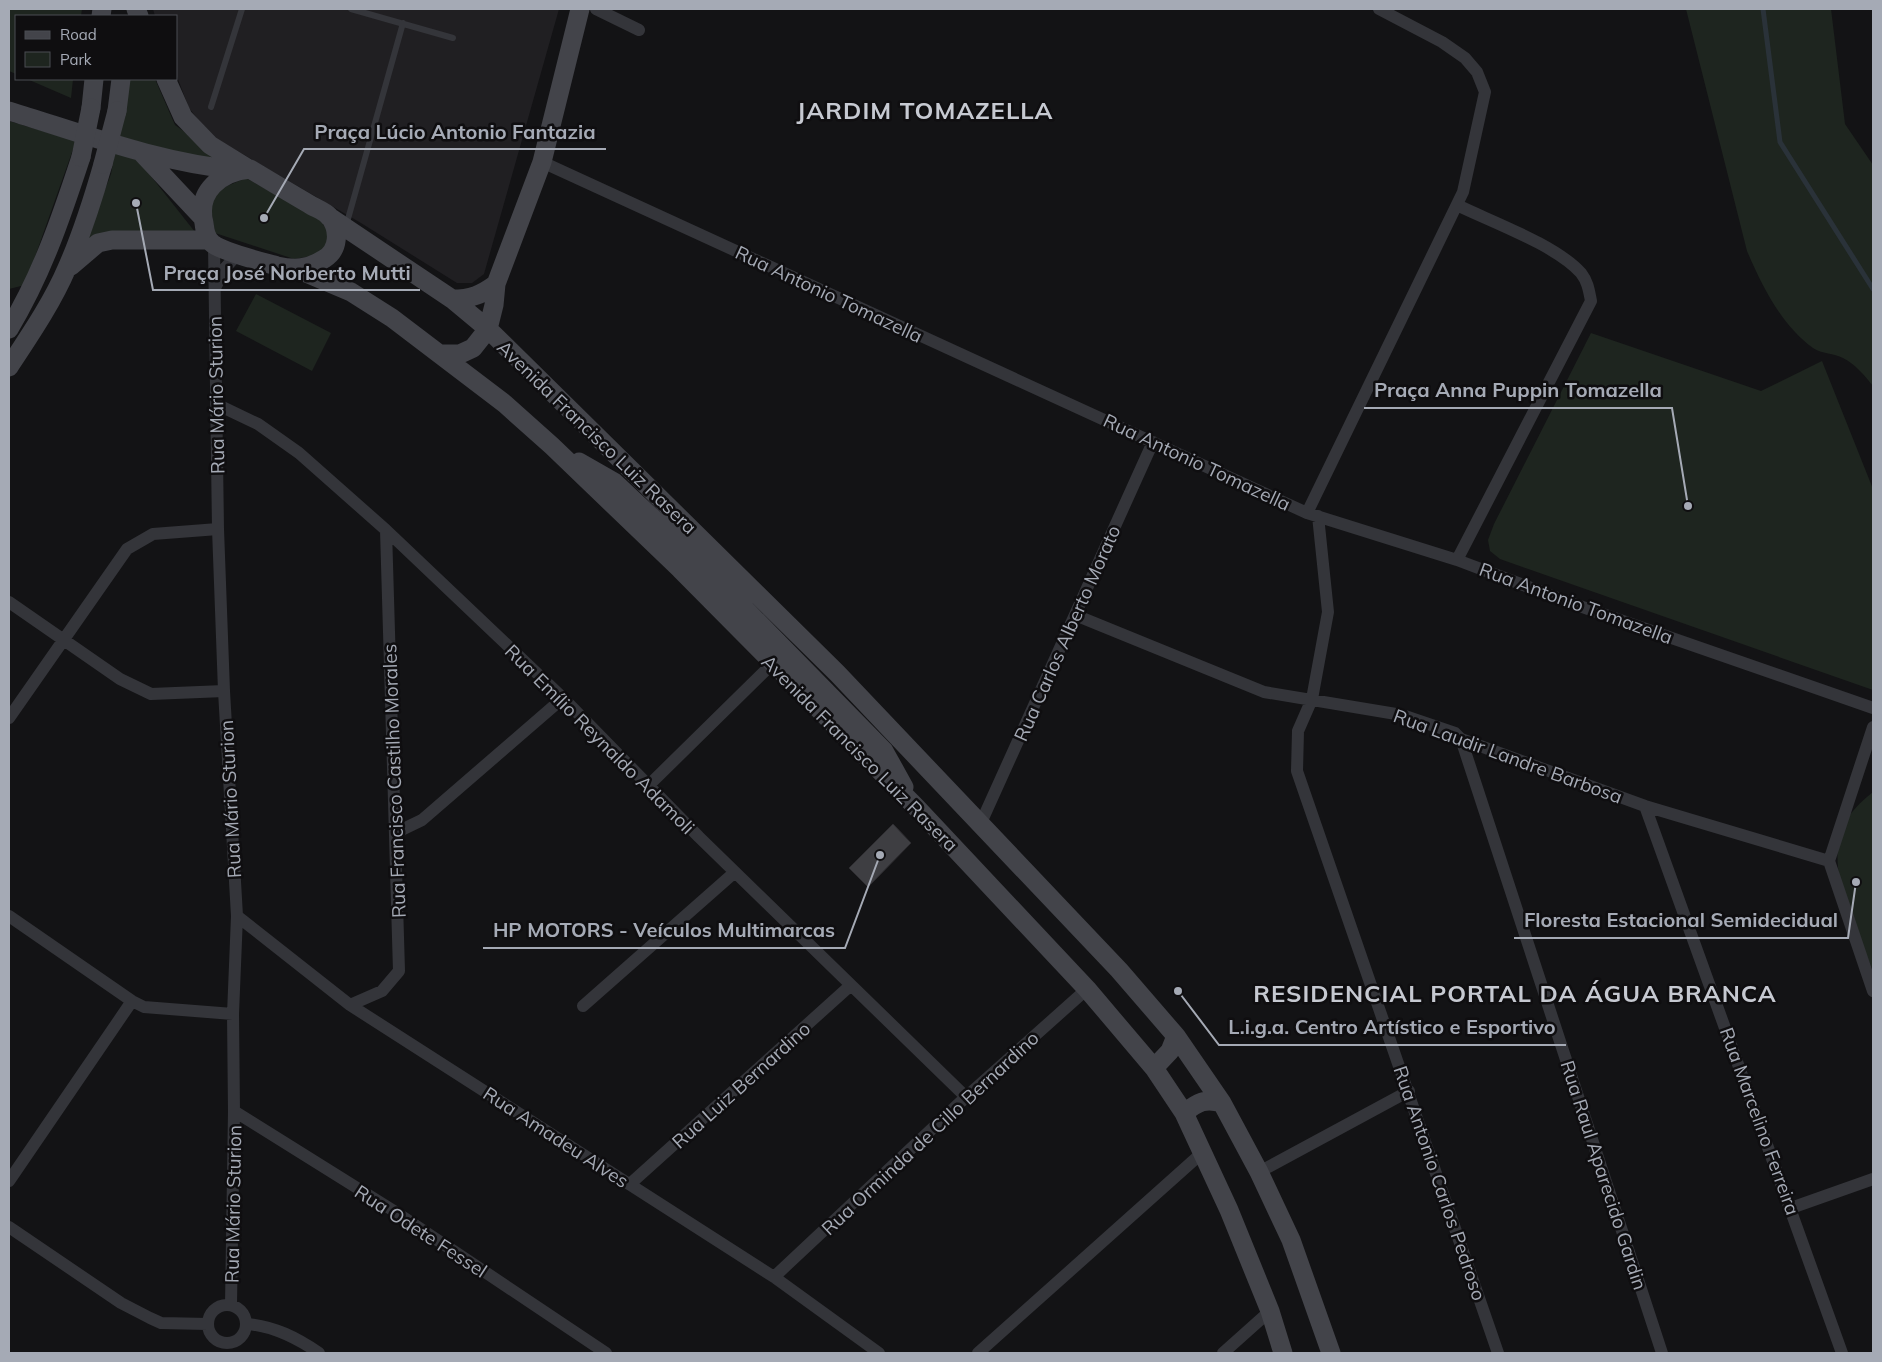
<svg xmlns="http://www.w3.org/2000/svg" width="1882" height="1362" font-family="Mulish,sans-serif">
<rect width="100%" height="100%" fill="#131315"/>
<path fill="#201f22" d="M153,9H559L484,274L472,283H457L361,223L210,135L189,108L176,74V16H155Z"/>
<path fill="#1e251f" d="M9,9H82L81,16H16V74L9,71Z
M1686,9H1831L1845,124L1873,165V386C1865,376 1855,364 1843,358C1834,353 1822,354 1813,348C1782,326 1762,286 1747,251Z
M27,79H73L71,98Z
M127,79H155L175,125L222,159H200L118,136Z
M9,121L76,141L25,285L9,289Z
M115,152L139,161L195,232L84,244L111,174Z
M246,178L319,219L329,232L326,247L312,256L294,259L215,233L210,201L220,189Z
M256,294L331,333L312,371L236,331Z
M1591,333L1761,391L1822,361L1873,489V690L1500,559L1490,551L1488,540L1494,524Z
M1873,792V972C1867,951 1858,949 1850,933C1844,921 1843,904 1841,891C1834,845 1834,823 1873,792Z"/>
<g fill="none" stroke-linecap="round" stroke-linejoin="round">
<path stroke="#2a3239" stroke-width="5" d="M1763,9L1780,142L1873,289"/>
</g>
<path fill="#3e3e42" stroke="#2e2d31" d="M893,824L911,843L868,887L849,868Z"/>
<g fill="none" stroke-linecap="round" stroke-linejoin="round">
<path stroke="#34353a" stroke-width="6" d="M351,9L453,38
M211,107L242,9
M346,226L403,23"/>
<path stroke="#34353a" stroke-width="12" d="M596,9L639,30
M542,162L1307,513L1457,560L1571,603L1873,708
M1457,205C1492,222 1556,245 1581,273C1588,282 1589,291 1591,301L1457,560
M214,245L218,529L224,691L237,916L233,1014L234,1111L231,1305
M216,286L225,268L238,254
M216,404L258,424L299,453L386,530L563,698L699,837L966,1097
M1307,513L1463,192L1485,92L1477,72L1465,58L1442,42L1379,9
M1318,516L1328,612L1312,699L1298,731L1297,771L1498,1353
M9,602L120,679L151,694L224,691
M1075,615L1264,692L1402,715L1455,733L1461,739L1645,806L1829,861
M9,718L127,549L153,534L218,529
M1873,727L1829,861L1873,991
M1461,739L1662,1353
M649,785L772,664
M1645,806L1842,1353
M980,825L1153,442
M395,833L422,820L563,698
M9,916L132,1001L144,1007L233,1014
M237,916L350,1005L774,1277L879,1353
M350,1005L382,991L399,971L386,530
M583,1006L735,872
M234,1111L394,1211L606,1353
M1259,1172L1409,1091
M9,1181L132,1001
M630,1184L851,985
M1791,1208L1873,1179
M9,1227L121,1303L150,1318L161,1323L208,1324
M774,1277L966,1097L1087,989
M208 1324a19 19 0 1 1 38 0a19 19 0 1 1-38 0Z
M247,1324C274,1326 297,1338 319,1353
M978,1353L1203,1152
M1223,1353L1270,1311"/>
<path stroke="#43444a" stroke-width="19" d="M136,9L139,16
M101,16L102,9
M166,79L183,117L210,145L249,169
M91,108L94,79
M9,111C84,134 160,163 238,170
M117,111L121,79
M141,152L203,218
M250,169C270,181 290,193 309,204C315,208 324,211 329,216C340,230 339,250 324,259C308,269 295,270 277,266C263,262 223,252 213,244C206,239 205,231 204,223C196,191 221,172 250,169Z
M328,216L452,299L488,329L837,673L1119,970L1176,1036L1222,1103L1259,1172L1291,1240L1331,1353
M71,266L98,243L112,240H209
M299,270L351,292L392,318L505,404L552,446L680,569L917,808L1087,989L1154,1068L1184,1113L1229,1210L1270,1311L1283,1353
M452,299C471,299 481,295 496,284
M9,329C42,274 61,218 81,157
M441,354H460L473,348L488,329L494,305L496,284L542,162L580,9
M9,367C30,335 52,303 67,268C82,234 93,199 103,164
M579,462L614,482L693,556L884,751L904,787
M1154,1068L1170,1051L1176,1036
M1184,1113C1198,1102 1205,1098 1222,1103"/>
<path stroke="#43444a" stroke-width="19" d="M81,157L91,108
M103,164L117,111"/>
</g>
<g text-anchor="middle" stroke-width="5" stroke-linejoin="round" paint-order="stroke">
<g font-size="19" fill="#a5aab5" stroke="#0f0e10">
<text transform="translate(829 294) rotate(25)" y="7">Rua Antonio Tomazella</text>
<text transform="translate(216 395) rotate(-91)" y="7">Rua Mário Sturion</text>
<text transform="translate(597 437) rotate(44)" y="7">Avenida Francisco Luiz Rasera</text>
<text transform="translate(1197 462) rotate(25)" y="7">Rua Antonio Tomazella</text>
<text transform="translate(1576 603) rotate(20)" y="7">Rua Antonio Tomazella</text>
<text transform="translate(1067 633) rotate(-66)" y="7">Rua Carlos Alberto Morato</text>
<text transform="translate(600 739) rotate(45)" y="7">Rua Emílio Reynaldo Adamoli</text>
<text transform="translate(860 753) rotate(45)" y="7">Avenida Francisco Luiz Rasera</text>
<text transform="translate(1508 756) rotate(20)" y="7">Rua Laudir Landre Barbosa</text>
<text transform="translate(394 781) rotate(-92)" y="7">Rua Francisco Castilho Morales</text>
<text transform="translate(230 799) rotate(-93)" y="7">Rua Mário Sturion</text>
<text transform="translate(741 1085) rotate(-42)" y="7">Rua Luiz Bernardino</text>
<text transform="translate(1760 1121) rotate(70)" y="7">Rua Marcelino Ferreira</text>
<text transform="translate(930 1133) rotate(-43)" y="7">Rua Orminda de Cillo Bernardino</text>
<text transform="translate(556 1137) rotate(33)" y="7">Rua Amadeu Alves</text>
<text transform="translate(1604 1175) rotate(72)" y="7">Rua Raul Aparecido Gardin</text>
<text transform="translate(1440 1183) rotate(71)" y="7">Rua Antonio Carlos Pedroso</text>
<text transform="translate(233 1204) rotate(-89)" y="7">Rua Mário Sturion</text>
<text transform="translate(421 1231) rotate(33)" y="7">Rua Odete Fessel</text>
</g>
<g font-size="24" font-weight="bold" letter-spacing="1" fill="#c6c9d1" stroke="#0f0e10">
<text x="925" y="119">JARDIM TOMAZELLA</text>
<text x="1515" y="1002">RESIDENCIAL PORTAL DA ÁGUA BRANCA</text>
</g>
</g>
<path fill="none" stroke="#a5aab5" stroke-width="2" d="M264 218L304 149H606M136 203L153 290H420M1688 506L1672 408H1364M1856 882L1848 938H1514M880 855L845 948H483M1178 991L1219 1045H1566"/>
<g fill="#a5aab5" stroke="#0f0e10" stroke-width="2">
<circle cx="264" cy="218" r="5"/>
<circle cx="136" cy="203" r="5"/>
<circle cx="1688" cy="506" r="5"/>
<circle cx="1856" cy="882" r="5"/>
<circle cx="880" cy="855" r="5"/>
<circle cx="1178" cy="991" r="5"/>
</g>
<g font-size="20" text-anchor="middle" font-weight="bold" fill="#a5aab5" stroke="#0f0e10" stroke-width="5" stroke-linejoin="round" paint-order="stroke">
<text x="455" y="139">Praça Lúcio Antonio Fantazia</text>
<text x="287" y="280">Praça José Norberto Mutti</text>
<text x="1518" y="397">Praça Anna Puppin Tomazella</text>
<text x="1681" y="927">Floresta Estacional Semidecidual</text>
<text x="664" y="937">HP MOTORS - Veículos Multimarcas</text>
<text x="1392" y="1034">L.i.g.a. Centro Artístico e Esportivo</text>
</g>
<rect width="1882" height="1362" fill="none" stroke="#a5aab5" stroke-width="20"/>
<rect x="15" y="15" width="162" height="65" fill="#0f0e10" stroke="#4b4c52"/>
<rect x="25" y="31" width="25" height="8" fill="#43444a" stroke="#4b4c52"/>
<text x="60" y="40" font-size="15" fill="#a5aab5">Road</text>
<rect x="25" y="52" width="25" height="15" fill="#1e251f" stroke="#4b4c52"/>
<text x="60" y="65" font-size="15" fill="#a5aab5">Park</text>
</svg>
